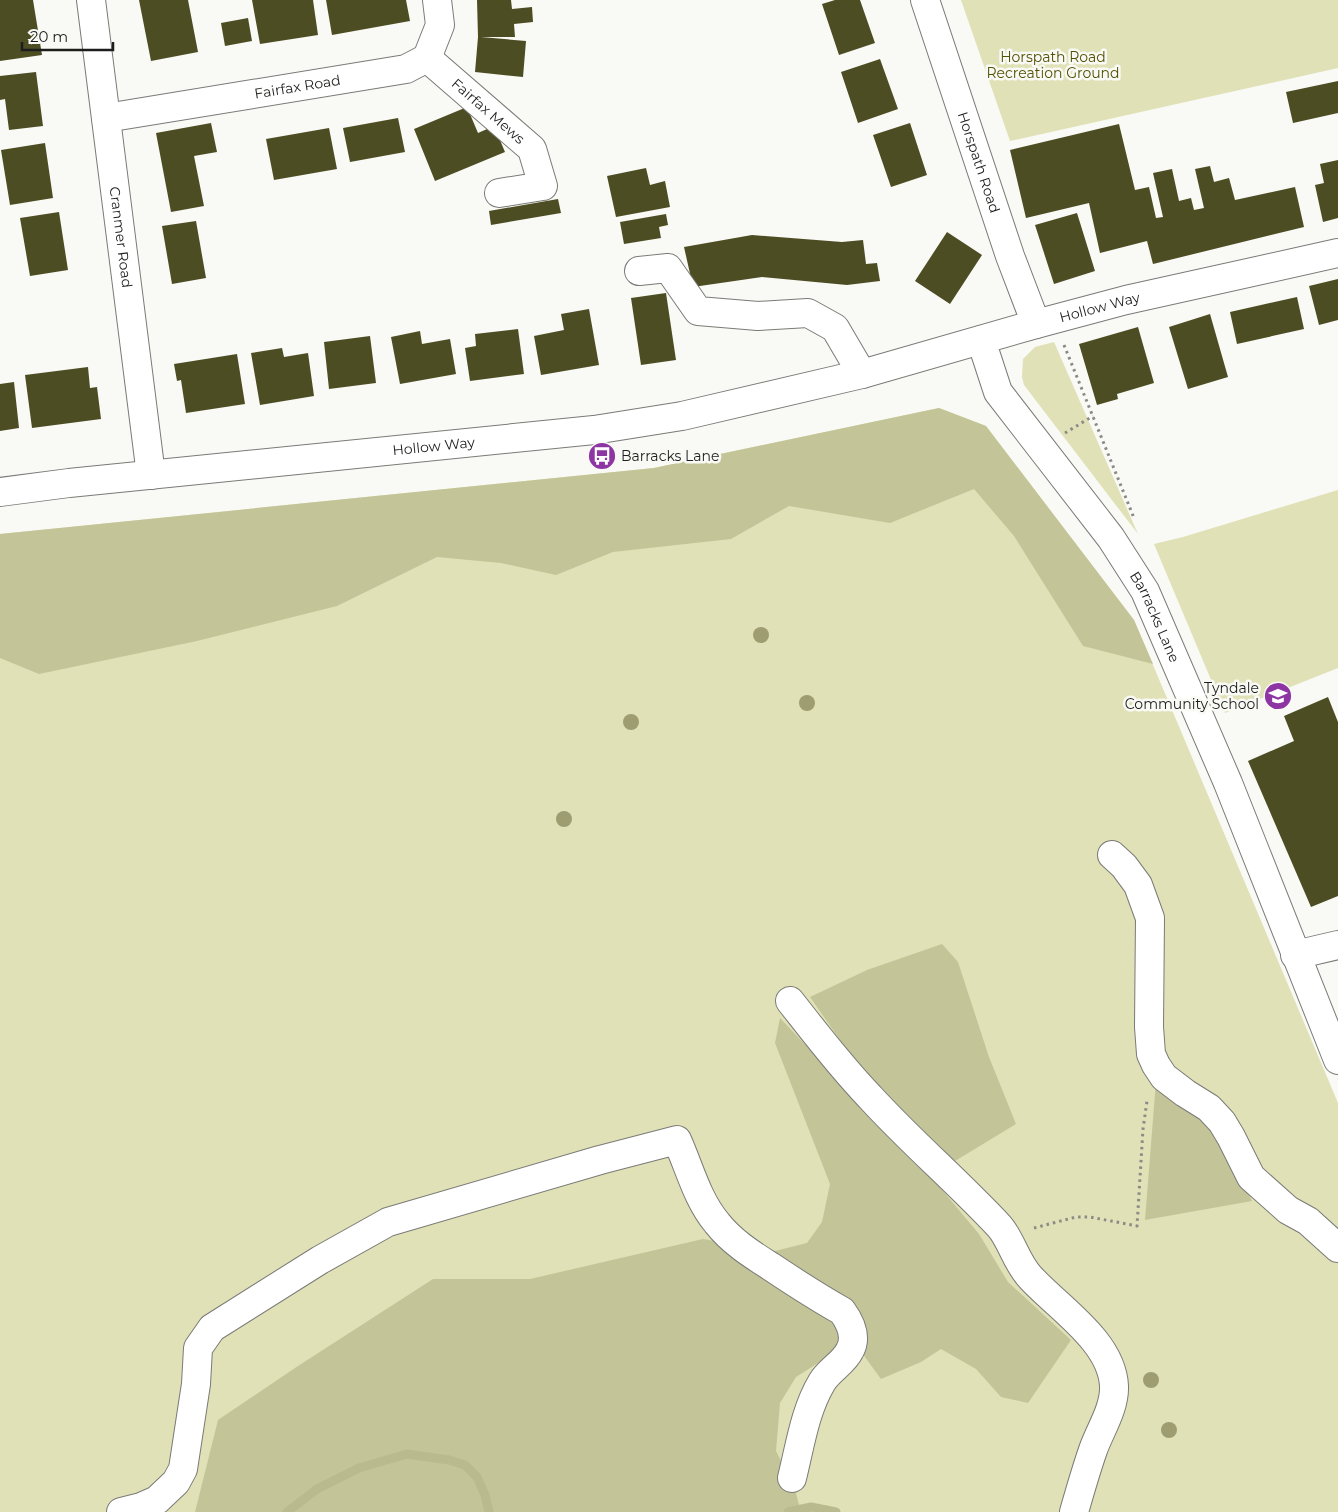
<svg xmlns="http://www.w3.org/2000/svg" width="1338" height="1512" font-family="Montserrat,sans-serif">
<rect width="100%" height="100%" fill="#f9f9f5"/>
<path fill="#e0e1b6" d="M961,0H1338V68L1010,141Z
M1054,342L1138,534L1024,385L1022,377L1023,359L1035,347Z
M939,408L986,426L1134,620L1338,1103V1512H0V534L654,468Z
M1338,490V668L1225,713L1154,544L1183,537Z"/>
<path fill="#c3c598" d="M939,408L986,426L1134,620L1153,664L1083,646L1014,536L974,489L890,523L789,506L731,539L613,552L556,575L501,563L437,557L337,606L197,641L39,674L0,658V534L654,468Z
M942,944L958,962L989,1057L1016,1124L955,1161L872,1086L810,997L867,970Z
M780,1018L938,1185L979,1234L1008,1282L1071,1340L1028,1403L1001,1397L976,1369L941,1349L921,1362L881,1379L862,1353L829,1356L796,1377L780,1403L776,1451L794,1486L801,1512H195L218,1420L298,1366L433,1279H530L703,1239L775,1251L807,1243L822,1222L830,1184L775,1043Z
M1156,1081L1211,1119L1252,1201L1145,1220Z"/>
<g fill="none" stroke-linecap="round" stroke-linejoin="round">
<path stroke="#b9bb8e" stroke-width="9" d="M287,1512L317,1489L359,1468L407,1454L449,1460L465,1465L477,1477L485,1495L489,1512
M788,1512L811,1507L836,1512"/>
</g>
<path fill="#4d4d24" d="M0,0H33L42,55L0,61Z
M139,0H188L198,52L151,61Z
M252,0H313L318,35L260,44Z
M326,0H406L410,21L332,35Z
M477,0H511L512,9L532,7L533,22L514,24L515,37H481L526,41L523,77L475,72L478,37Z
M835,0H860L875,43L839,55L822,4Z
M248,18L252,41L225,46L221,23Z
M880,59L898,109L858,123L841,72Z
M36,72L43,126L9,130L5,99L0,100V76Z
M1338,81V113L1293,123L1286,92Z
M467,107L478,133L494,126L505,152L435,181L414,129Z
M398,118L405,152L350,162L343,128Z
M211,123L217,152L194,156L204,206L171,212L156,133Z
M910,123L927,175L891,187L873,135Z
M1119,124L1135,190L1149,187L1156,218L1163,217L1153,173L1172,169L1179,201L1191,198L1194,210L1204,208L1195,169L1210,166L1214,182L1229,178L1235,200L1295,187L1304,227L1153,264L1147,241L1100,253L1089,203L1026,218L1010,150Z
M329,128L337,169L274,180L266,139Z
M45,143L53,198L10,205L1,150Z
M1338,160V218L1323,222L1315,185L1324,183L1320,164Z
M646,168L650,185L665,181L670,207L616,217L607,176Z
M558,199L561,213L491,225L489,211Z
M59,212L68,270L30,276L20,218Z
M1077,213L1095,271L1054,284L1035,225Z
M666,214L668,225L659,227L661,238L624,244L620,222Z
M196,221L206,278L172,284L162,226Z
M947,232L982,255L950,304L915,281Z
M752,235L842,242L863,240L866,264L877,263L880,281L847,285L762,277L693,287L684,247Z
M1338,279V320L1319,325L1309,286Z
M666,293L676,360L641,365L631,298Z
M1297,297L1304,329L1237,344L1230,312Z
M589,309L599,365L541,375L534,336L564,330L561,314Z
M1210,314L1228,377L1188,389L1169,327Z
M1138,327L1154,383L1117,394L1118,399L1097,405L1079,344Z
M518,329L524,374L470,381L465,348L476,346L475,334Z
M420,331L422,344L450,339L456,374L400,384L391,337Z
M370,336L376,383L329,389L324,342Z
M282,348L284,357L308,353L314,396L260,405L251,353Z
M237,354L245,404L186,413L181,380L177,381L174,364Z
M88,367L90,388L97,387L101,419L32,428L25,375Z
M14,382L19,428L0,431V384Z
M1328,697L1338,722V896L1311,907L1248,761L1294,741L1284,716Z"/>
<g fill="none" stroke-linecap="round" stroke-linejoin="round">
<defs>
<g id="minor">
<path id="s1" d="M91,0L151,475"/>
<path id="s2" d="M925,0L1010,256L1036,324"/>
<path id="s3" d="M427,58L532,149L543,186L499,193"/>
<path id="s4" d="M106,118L406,69L427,58L440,25L437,0"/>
<path d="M639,271L668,268L698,311L758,316L808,313L835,328L862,374"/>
<path id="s5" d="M981,340L998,392L1111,538L1145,591L1228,783L1338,1060"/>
<path d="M1112,855L1124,866L1138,885L1150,918L1149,1027L1151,1054L1156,1065L1164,1077L1185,1093L1209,1108L1222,1122L1231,1137L1251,1177L1288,1210L1308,1221L1338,1248"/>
<path d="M1295,955L1338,945"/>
<path d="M790,1001C816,1034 841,1067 870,1097C911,1142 957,1181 999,1226C1011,1239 1016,1262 1030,1277C1057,1307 1112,1341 1114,1386C1115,1408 1100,1430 1093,1450C1086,1470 1080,1491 1074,1512"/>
<path d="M121,1512L141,1507L157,1500L176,1482L183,1469L196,1384L198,1348L212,1328L320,1260L388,1222L600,1160L677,1140C690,1169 697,1199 717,1223C731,1241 751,1254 770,1266C794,1282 817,1297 842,1311C850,1322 857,1337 850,1350C844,1363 829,1370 822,1382C805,1410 800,1446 792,1478"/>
</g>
<g id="major">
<path id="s6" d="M0,492L69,483L594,430L682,416L862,374L1036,324L1126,300L1338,253"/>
</g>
</defs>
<use href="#minor" stroke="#7a7a77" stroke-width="30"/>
<use href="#major" stroke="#7a7a77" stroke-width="30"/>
<path stroke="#8a8a87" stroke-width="3" stroke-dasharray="2.5 4" stroke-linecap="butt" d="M1064,345L1134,518
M1065,433L1093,416
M1034,1228L1076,1217H1090L1137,1226L1143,1129L1147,1101"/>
<use href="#minor" stroke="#fff" stroke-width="28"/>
<use href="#major" stroke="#fff" stroke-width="28"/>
</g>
<g fill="#9e9d71">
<circle cx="761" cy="635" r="8"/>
<circle cx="807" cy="703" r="8"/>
<circle cx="631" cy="722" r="8"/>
<circle cx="564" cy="819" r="8"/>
<circle cx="1151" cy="1380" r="8"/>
<circle cx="1169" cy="1430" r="8"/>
</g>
<defs>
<symbol id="bus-disc" viewBox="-11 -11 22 22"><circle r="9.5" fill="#8d35a2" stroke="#f9f9f5"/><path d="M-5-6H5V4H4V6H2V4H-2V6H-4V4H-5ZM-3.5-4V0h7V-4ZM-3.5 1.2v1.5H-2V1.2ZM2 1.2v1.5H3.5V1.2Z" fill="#fff"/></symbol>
<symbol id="school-disc" viewBox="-11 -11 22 22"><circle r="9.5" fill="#8d35a2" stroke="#f9f9f5"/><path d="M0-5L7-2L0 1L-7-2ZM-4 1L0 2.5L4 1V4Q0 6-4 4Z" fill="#fff"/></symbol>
</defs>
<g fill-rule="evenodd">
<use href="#bus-disc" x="586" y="440" width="32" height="32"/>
<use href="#school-disc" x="1262" y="680" width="32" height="32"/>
</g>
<g text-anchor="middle" stroke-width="5" stroke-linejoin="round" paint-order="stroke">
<g font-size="14" fill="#535205" stroke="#f9f9f5">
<text x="1053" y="62">Horspath Road<tspan x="1053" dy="16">Recreation Ground</tspan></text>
</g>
<g font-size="14" fill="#1d1d1c" stroke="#f9f9f5">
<text dy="5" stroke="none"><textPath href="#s4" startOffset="194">Fairfax Road</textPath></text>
<text dy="5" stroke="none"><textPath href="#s3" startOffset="81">Fairfax Mews</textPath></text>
<text dy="5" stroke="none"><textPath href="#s2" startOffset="171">Horspath Road</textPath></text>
<text dy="5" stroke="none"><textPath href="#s1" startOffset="239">Cranmer Road</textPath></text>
<text dy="5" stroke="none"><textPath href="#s6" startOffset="1118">Hollow Way</textPath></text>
<text dy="5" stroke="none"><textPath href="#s6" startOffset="436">Hollow Way</textPath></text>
<text dy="5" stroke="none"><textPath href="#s5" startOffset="330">Barracks Lane</textPath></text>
</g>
<g font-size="14" fill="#1d1d1c" stroke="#f9f9f5" text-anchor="start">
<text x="621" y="461">Barracks Lane</text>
<text x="1259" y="693" text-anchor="end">Tyndale<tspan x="1259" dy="16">Community School</tspan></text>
</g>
</g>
<path d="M22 42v8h91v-8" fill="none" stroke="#1d1d1c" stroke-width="2.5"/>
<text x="30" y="42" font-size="15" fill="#1d1d1c" stroke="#f9f9f5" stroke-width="4" paint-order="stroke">20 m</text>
</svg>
